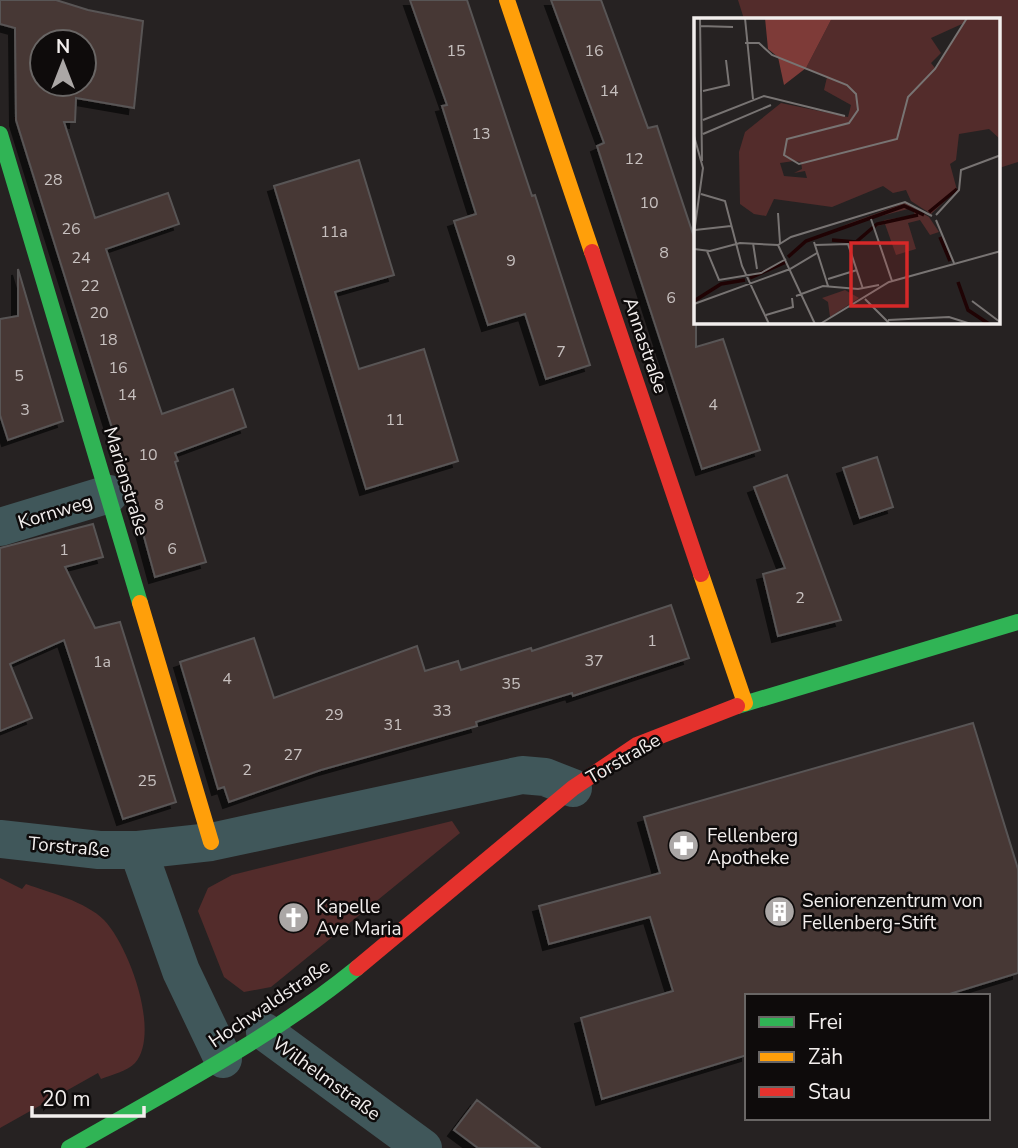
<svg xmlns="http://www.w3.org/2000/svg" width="1018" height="1148" font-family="'Nunito Sans',sans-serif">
<defs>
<filter id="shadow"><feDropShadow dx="-6" dy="6" stdDeviation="0" flood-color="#0009"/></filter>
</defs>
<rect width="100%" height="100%" fill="#262222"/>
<path fill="#532c2b" d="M738,0H1018V162L999,168V19H744Z
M452,821L460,833L271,987L244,992L224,977L198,911L208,888L232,875Z
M0,878L22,889L26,884C50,893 85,901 104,920C129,946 161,1033 135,1063C128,1071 111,1075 101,1079L98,1073L0,1128Z"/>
<path fill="#463736" stroke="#595555" stroke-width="2" fill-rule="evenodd" filter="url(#shadow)" d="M0,0H56L88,10L143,21L134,108L76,98L75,122H64L95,218L168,193L179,224L106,249L162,414L233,389L246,427L175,453L178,461L175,462L206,562L155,577L131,489L16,120L15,28L0,24ZM42,42H84V84H42Z
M410,0H467L532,196L535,195L590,365L546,379L525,314L488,325L454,221L476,214L442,106L447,105Z
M551,0H601L648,128L657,126L696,243V347L723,339L760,450L702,469L597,146L604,143Z
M359,160L394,275L335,292L359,369L424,349L458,461L366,489L274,186Z
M18,269L63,421L8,440L0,415V319L18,316Z
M877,457L893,507L860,518L843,468Z
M787,475L841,620L778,636L763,574L785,568L754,487Z
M93,524L103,557L65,567L95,628L120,622L176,802L123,819L64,640L10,664L32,718L0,731V548Z
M671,605L689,658L573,696L572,693L476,722L477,726L321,770L229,802L224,787L218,789L180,662L254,638L274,698L417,646L425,671L458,661L461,670L531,648L532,651Z
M973,723L1018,869V973L943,996H747V1055L602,1099L581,1018L673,991L650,917L549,944L539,906L660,873L644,817Z
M477,1100L540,1148H478L454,1130Z"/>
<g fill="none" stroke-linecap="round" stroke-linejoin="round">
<path stroke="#40575a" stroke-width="38" d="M0,527L109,494
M0,839L99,850H138L211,842L522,775L545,777L573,788
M138,850L181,971L223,1059
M265,1032L423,1148"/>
<path stroke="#30b455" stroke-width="16" d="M0,134L140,603
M737,706L1018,622
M69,1148C166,1092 270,1039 357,968"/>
<path stroke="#ff9f0a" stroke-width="16" d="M507,0L592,252
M701,574L745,703
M140,603L211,842"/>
<path stroke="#e5322d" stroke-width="16" d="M592,252L701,574
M357,968L573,788L637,745L737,706"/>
</g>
<defs>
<symbol id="pharmacy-disc" viewBox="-11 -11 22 22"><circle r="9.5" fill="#aba7a6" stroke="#0e0b0b"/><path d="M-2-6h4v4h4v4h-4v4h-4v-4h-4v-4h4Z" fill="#fff"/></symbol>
<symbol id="building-disc" viewBox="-11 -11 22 22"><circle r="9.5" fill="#aba7a6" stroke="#0e0b0b"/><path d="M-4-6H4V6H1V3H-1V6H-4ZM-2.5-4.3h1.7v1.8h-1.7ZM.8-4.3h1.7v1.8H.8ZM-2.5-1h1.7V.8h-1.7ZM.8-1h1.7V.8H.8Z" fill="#fff"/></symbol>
<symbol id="church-disc" viewBox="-11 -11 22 22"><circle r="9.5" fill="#aba7a6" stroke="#0e0b0b"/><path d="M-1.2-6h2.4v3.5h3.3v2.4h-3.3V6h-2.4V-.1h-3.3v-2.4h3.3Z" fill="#fff"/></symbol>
</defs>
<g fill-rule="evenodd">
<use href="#pharmacy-disc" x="666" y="828" width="35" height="35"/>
<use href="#building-disc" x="762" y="894" width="35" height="35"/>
<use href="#church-disc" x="276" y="900" width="35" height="35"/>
</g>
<g text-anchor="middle" stroke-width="5" stroke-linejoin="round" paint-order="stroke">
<g font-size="16" fill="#c7c0bf">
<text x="456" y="56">15</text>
<text x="594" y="56">16</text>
<text x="609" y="96">14</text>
<text x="481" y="139">13</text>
<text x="634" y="164">12</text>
<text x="53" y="185">28</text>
<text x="649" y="208">10</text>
<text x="71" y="234">26</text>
<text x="334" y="237">11a</text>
<text x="664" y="258">8</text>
<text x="81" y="263">24</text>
<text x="511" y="266">9</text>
<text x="90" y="291">22</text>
<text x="671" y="303">6</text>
<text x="99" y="318">20</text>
<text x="108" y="345">18</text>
<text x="561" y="357">7</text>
<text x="118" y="373">16</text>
<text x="19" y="381">5</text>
<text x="127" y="400">14</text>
<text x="713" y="410">4</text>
<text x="25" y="415">3</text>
<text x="395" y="425">11</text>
<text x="148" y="460">10</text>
<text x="159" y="510">8</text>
<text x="172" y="554">6</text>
<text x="64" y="555">1</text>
<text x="800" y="603">2</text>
<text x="652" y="646">1</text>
<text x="594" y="666">37</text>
<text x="102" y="667">1a</text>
<text x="227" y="684">4</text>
<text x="511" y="689">35</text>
<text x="442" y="716">33</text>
<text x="334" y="720">29</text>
<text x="393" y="730">31</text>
<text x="293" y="760">27</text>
<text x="247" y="775">2</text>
<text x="147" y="786">25</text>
</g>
<g font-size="19" fill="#f2eeed" stroke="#0e0b0b">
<text transform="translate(646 345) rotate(71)" y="7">Annastraße</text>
<text transform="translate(127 481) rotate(73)" y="7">Marienstraße</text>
<text transform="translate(55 511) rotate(-17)" y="7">Kornweg</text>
<text transform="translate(623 758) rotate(-30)" y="7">Torstraße</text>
<text transform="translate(69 846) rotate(5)" y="7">Torstraße</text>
<text transform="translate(269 1003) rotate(-34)" y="7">Hochwaldstraße</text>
<text transform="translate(327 1078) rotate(36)" y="7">Wilhelmstraße</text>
</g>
<g font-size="19" fill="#f2eeed" stroke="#0e0b0b" text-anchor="start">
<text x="707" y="842">Fellenberg<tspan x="707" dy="22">Apotheke</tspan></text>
<text x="802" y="907">Seniorenzentrum von<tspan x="802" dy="22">Fellenberg-Stift</tspan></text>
<text x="316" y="913">Kapelle<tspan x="316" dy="22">Ave Maria</tspan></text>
</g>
</g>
<g transform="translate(694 18)">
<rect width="306" height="306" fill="#262222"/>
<path d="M138,0H306V121L295,111L265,116L262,142L256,146L263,172L237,196L217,183L212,172L199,175L189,168L138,189L80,181L72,198L60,196L46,186L45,134L51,114L87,85L154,99L157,87L130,72L133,59L112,50ZM270,5L241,50L237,45L247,35L237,20ZM100,143L107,144L108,151L100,155L111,153L113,160L90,158L86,145ZM211,185L235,199L245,214L236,217L226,202L214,205L222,231L202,237L191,206L180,209L191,202L221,197L218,190L156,206L127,220L151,207ZM151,272L165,280L136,299L134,284L128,280Z" fill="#532c2b" fill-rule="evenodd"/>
<path d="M71,0H138L112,50L90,67L84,39L74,31Z" fill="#7e3b38"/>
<path fill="none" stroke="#1f0304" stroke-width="3.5" d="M235,194L263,171M246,219L256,243M138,222L162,224L183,206L224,197M94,239L112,223L210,188L230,197M56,260L92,244M264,264L274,292L295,306M0,283L27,266L51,262"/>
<path fill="none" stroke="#787473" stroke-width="2" d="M6,0L8,143M51,0L59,81M6,8L39,9M51,25H65L78,37L153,67L162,76L164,92L155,105L93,121L90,137L105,146L203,121L214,79L241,51L273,0M9,73L35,67L32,42M9,102L70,78L151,98M9,116L77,87M0,118L9,150L0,215M7,176L31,183L48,248L75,306M84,195L86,225M242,197L265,172L267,152L307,137M177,201L198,263M242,202L260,245M1,212L37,208M120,224L134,268M59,225L63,251M84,227L97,219L211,184L238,198M84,227L121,306M121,227L154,226L169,271M0,231L16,233L46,225L84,227M13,233L25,262L67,255L92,241M134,261L163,252M102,278L129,268L164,271L185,267M171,281L196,306M278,283L306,304M0,286L96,251L123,235M72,297L99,289L98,280M194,302L255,299L277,306M126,306L195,264L307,233"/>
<path fill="#d62828" fill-opacity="0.15" stroke="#d62828" stroke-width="3.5" d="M157,225H213V288H157Z"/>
<rect width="306" height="306" fill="none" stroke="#f2eeed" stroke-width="3.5"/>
</g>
<rect x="745" y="994" width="245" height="126" fill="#0e0b0b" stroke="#696665" stroke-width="2"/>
<rect x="759" y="1017" width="35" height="10" fill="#30b455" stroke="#696665" stroke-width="2"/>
<text x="808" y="1029" font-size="21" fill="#f2eeed">Frei</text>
<rect x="759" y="1052" width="35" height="10" fill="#ff9f0a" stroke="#696665" stroke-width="2"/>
<text x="808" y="1064" font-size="21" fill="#f2eeed">Zäh</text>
<rect x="759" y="1087" width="35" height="10" fill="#e5322d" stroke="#696665" stroke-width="2"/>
<text x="808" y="1099" font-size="21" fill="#f2eeed">Stau</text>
<g transform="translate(63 63)"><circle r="33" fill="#0e0b0b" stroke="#696665" stroke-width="2"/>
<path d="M0-5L12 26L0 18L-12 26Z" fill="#aba7a6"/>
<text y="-10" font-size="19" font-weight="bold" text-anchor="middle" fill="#f2eeed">N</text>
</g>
<path d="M32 1106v10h112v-10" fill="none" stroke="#f2eeed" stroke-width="3.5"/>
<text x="42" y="1106" font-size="21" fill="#f2eeed" stroke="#0e0b0b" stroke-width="5" paint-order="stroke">20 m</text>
</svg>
